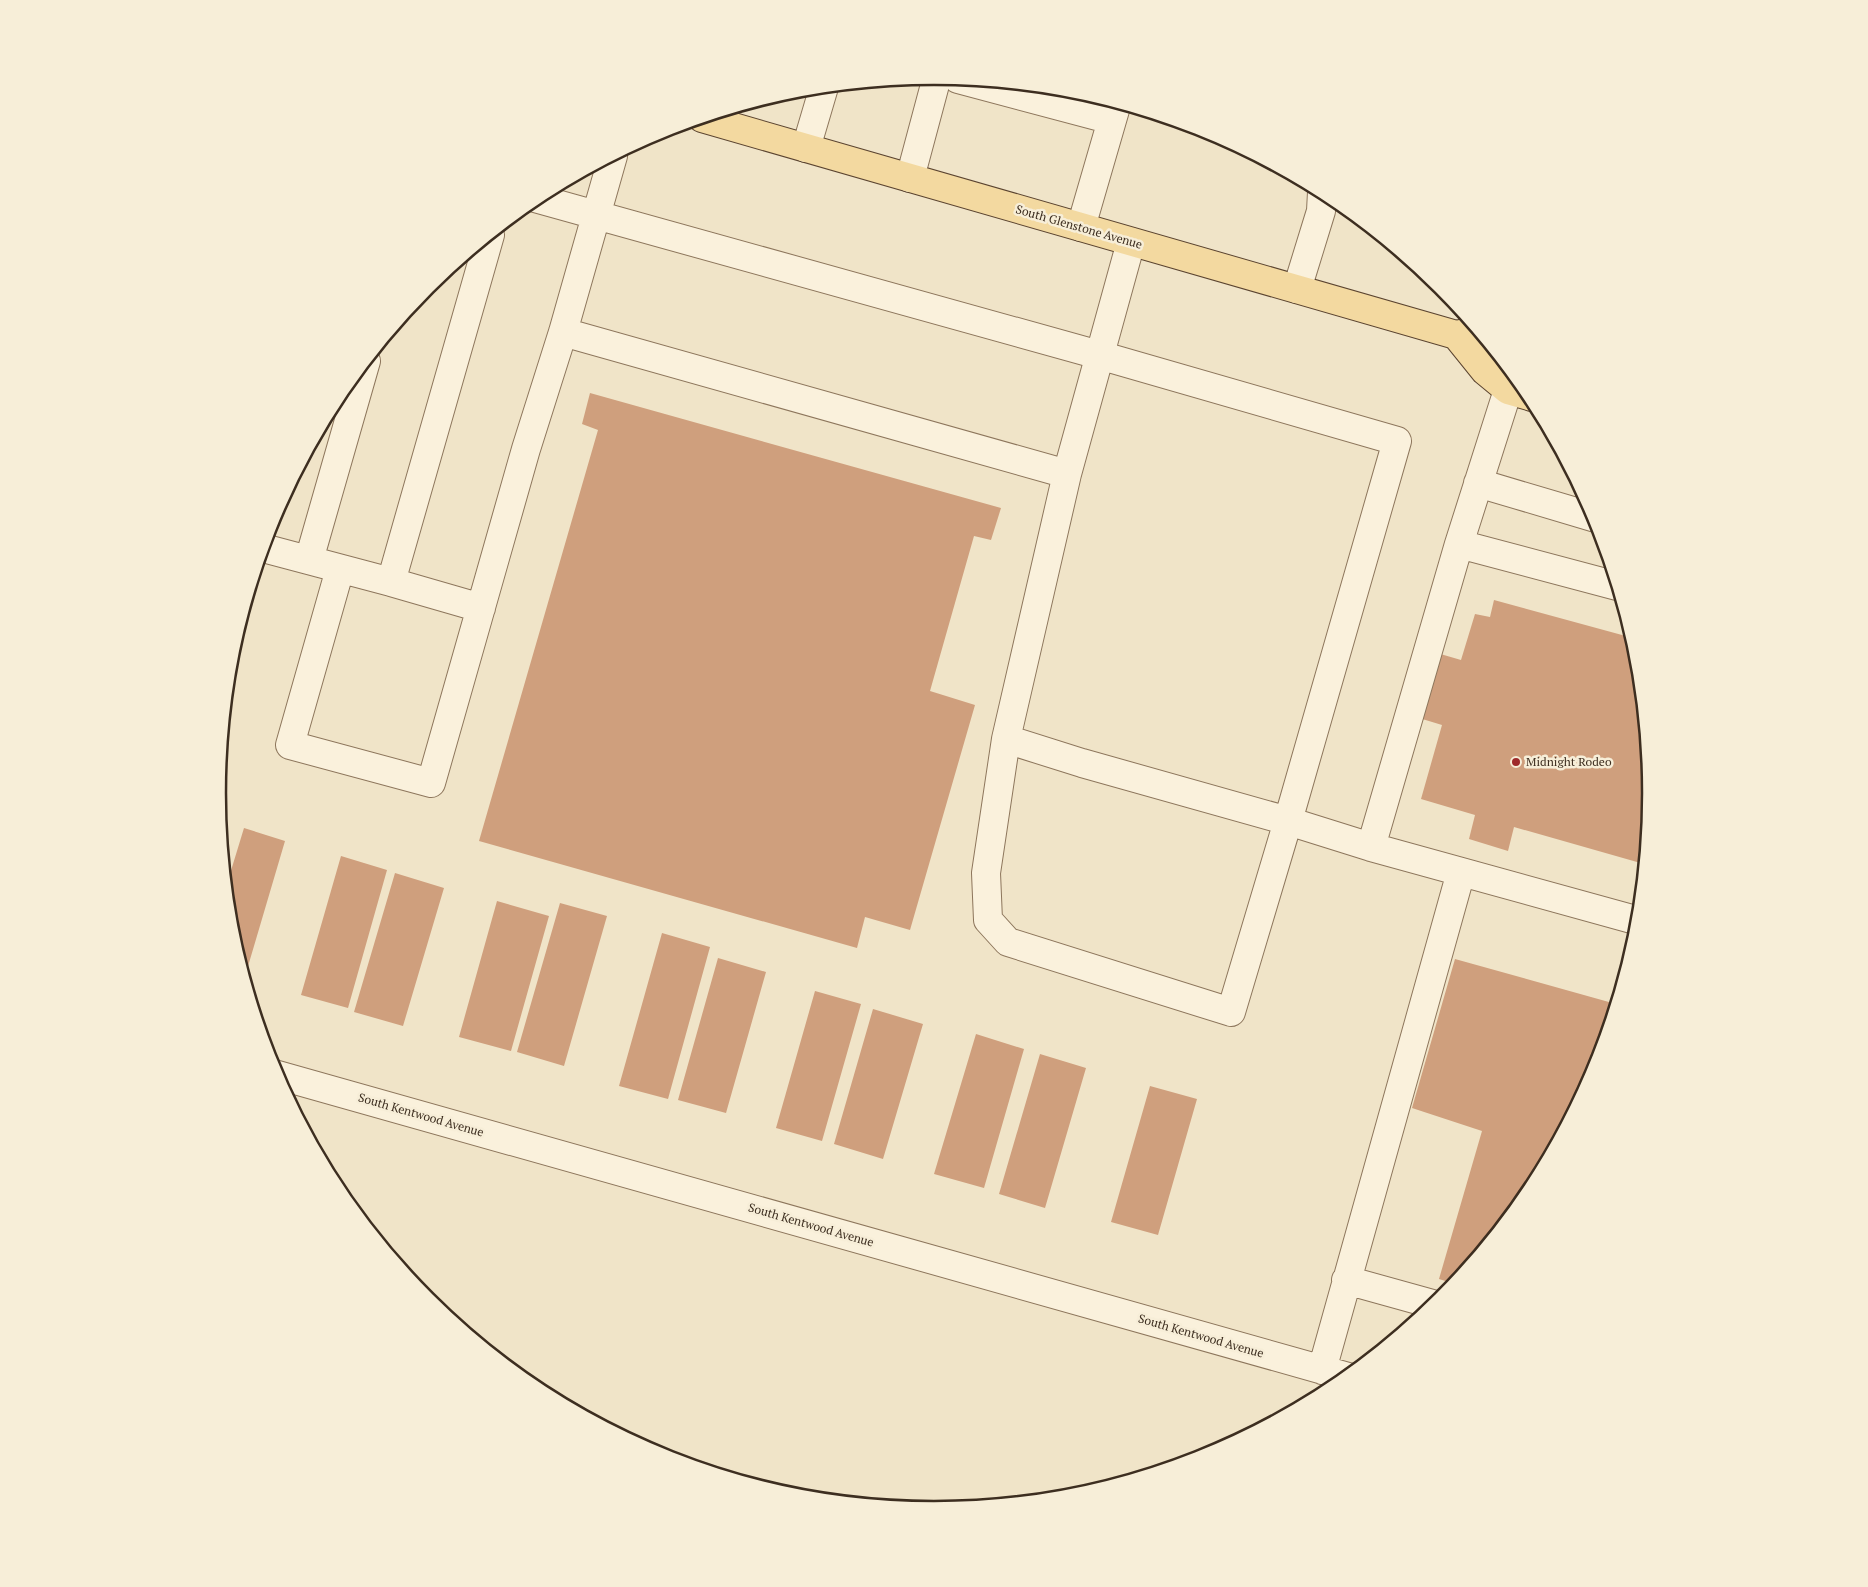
<svg xmlns="http://www.w3.org/2000/svg" width="1868" height="1587" font-family="'PT Serif',serif">
<rect width="100%" height="100%" fill="#f0e4c8"/>
<path fill="#cf9f7d" d="M590,393L1001,508L991,540L974,536L930,691L975,705L910,930L865,917L857,948L479,841L598,430L582,424Z
M1494,600L1633,638L1638,654L1651,794L1644,864L1514,827L1508,851L1469,839L1475,815L1421,799L1442,725L1419,718L1437,653L1461,660L1475,614L1490,617Z
M244,828L285,841L246,973L242,972L230,933L226,887Z
M341,856L387,870L348,1008L301,995Z
M395,873L444,888L403,1026L354,1012Z
M497,901L549,916L511,1051L459,1037Z
M560,903L607,916L564,1066L517,1052Z
M662,933L710,947L668,1099L619,1086Z
M718,958L766,972L726,1113L678,1100Z
M1455,959L1616,1004L1597,1068L1552,1151L1545,1149L1537,1180L1530,1192L1455,1284L1439,1279L1482,1131L1412,1108Z
M815,991L861,1004L822,1141L776,1128Z
M873,1009L923,1024L883,1159L834,1144Z
M976,1034L1024,1049L984,1188L934,1174Z
M1040,1054L1086,1068L1045,1208L999,1194Z
M1150,1086L1197,1099L1158,1235L1111,1222Z"/>
<g fill="none" stroke-linecap="round" stroke-linejoin="round">
<defs>
<path id="minor" d="M958,79L1112,120
M806,148L824,87
M910,178L937,77
M535,198L1099,355L1397,441L1288,821L1231,1012L1008,942L988,920L986,873L1006,739
M1081,227L1117,103
M1131,242L1067,474L1006,739L1082,763L1288,821L1371,847L1639,921
M1297,289L1321,211L1322,192
M563,332L1067,474
M1508,390L1459,544L1617,586
M1478,483L1596,518
M263,548L391,582L490,235
M309,560L366,361
M340,569L290,745L431,783L526,449L563,332L613,156
M391,582L481,608
M1371,847L1459,544
M274,1074L1348,1377
M1346,1280L1436,1305
M1322,1370L1461,872"/>
<path id="major" d="M702,118L1456,335L1477,330
M1456,335L1485,371L1508,390L1532,397"/>
</defs>
<use href="#minor" stroke="#8d765c" stroke-width="30"/>
<use href="#major" stroke="#5b4430" stroke-width="30"/>
<use href="#minor" stroke="#faf1dc" stroke-width="28"/>
<use href="#major" stroke="#f3d9a0" stroke-width="28"/>
</g>
<circle fill="#9e2a2b" stroke="#f7eed8" stroke-width="2" cx="1516" cy="762" r="5"/>
<g text-anchor="middle" stroke-width="5" stroke-linejoin="round" paint-order="stroke">
<g font-size="12" fill="#3d2e20" stroke="#f7eed8">
<text transform="translate(1079 227) rotate(16)" y="4">South Glenstone Avenue</text>
<text transform="translate(421 1115) rotate(16)" y="4">South Kentwood Avenue</text>
<text transform="translate(811 1225) rotate(16)" y="4">South Kentwood Avenue</text>
<text transform="translate(1201 1336) rotate(16)" y="4">South Kentwood Avenue</text>
</g>
<g font-size="12" fill="#3d2e20" stroke="#f7eed8" text-anchor="start">
<text x="1526" y="766">Midnight Rodeo</text>
</g>
</g>
<path d="M0 0H1868V1587H0ZM226 793a708 708 0 1 1 1416 0a708 708 0 1 1-1416 0Z" fill="#f7eed8" fill-rule="evenodd"/>
<path fill="none" stroke="#3d2e20" stroke-width="2.5" d="M226 793a708 708 0 1 1 1416 0a708 708 0 1 1-1416 0Z"/>
</svg>
